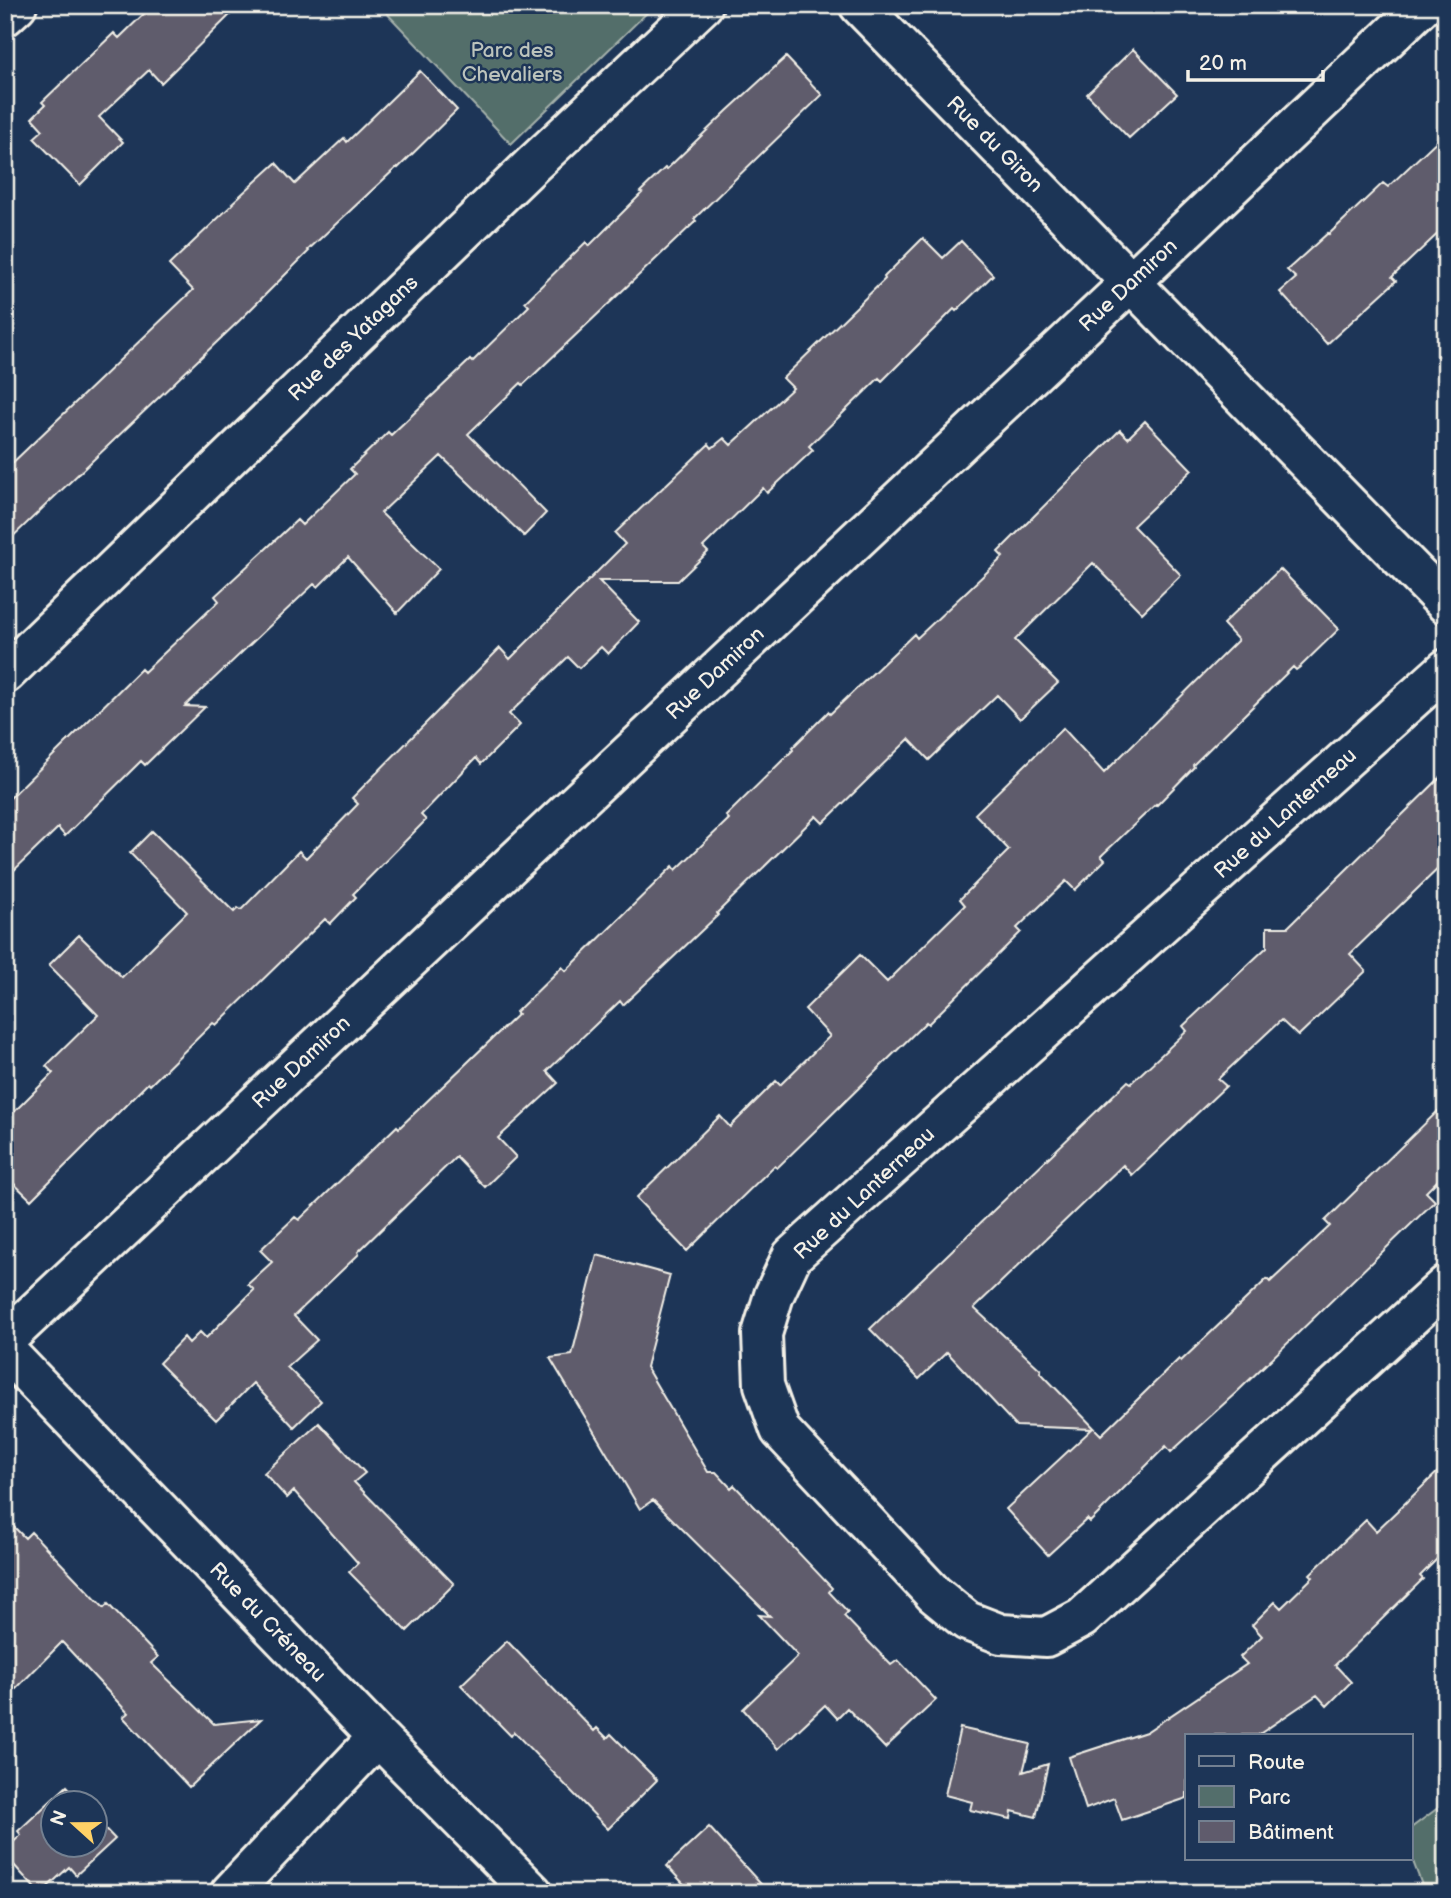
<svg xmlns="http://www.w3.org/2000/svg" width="1451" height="1898" font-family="'Balsamiq Sans',sans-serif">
<rect width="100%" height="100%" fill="#1d3557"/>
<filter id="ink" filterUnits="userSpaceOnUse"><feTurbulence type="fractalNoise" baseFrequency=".0143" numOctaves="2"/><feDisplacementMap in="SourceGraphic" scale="14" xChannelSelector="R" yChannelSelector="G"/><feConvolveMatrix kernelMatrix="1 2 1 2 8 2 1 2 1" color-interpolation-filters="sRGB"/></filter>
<g filter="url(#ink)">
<path fill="#536e6b" stroke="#a4b0aa" stroke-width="2" d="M379,5H655L511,144Z
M1446,1802V1893H1425L1411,1856V1828Z"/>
<path fill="#5f5b6c" stroke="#f4f1e8" stroke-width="2" d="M153,5H240L161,83L149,70L99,117L123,142L80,185L34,138L43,130L32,118L45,105L42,102L114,33L119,38Z
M1133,49L1177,94L1129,138L1087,94Z
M786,57L822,95L694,219L696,221L523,385L521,383L468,434L546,513L524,536L441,456L381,513L439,569L397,613L348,557L318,587L314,584L185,706L205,707L145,765L141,761L65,836L58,828L5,879V803L141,669L144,672L219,601L215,596L297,520L302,525L355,474L350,469L388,432L391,435L470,360L472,362L529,306L525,302L586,242L589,246L642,193L640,192L665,168L667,169L727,111Z
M420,71L457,110L398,168L397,167L308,250L309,251L240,320L5,544V470L193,290L169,265L233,204L232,203L276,163L295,184L344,138L347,142Z
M1446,132V226L1392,277L1396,281L1327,344L1280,292L1296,278L1287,270L1328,233L1329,234L1383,183L1388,187Z
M923,238L943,258L961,241L993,275L956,311L954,309L882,381L879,378L809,446L813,450L767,493L763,488L703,547L708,552L678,581H599L639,622L608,654L601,647L579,668L568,657L509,714L520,725L481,764L476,758L421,815L426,820L353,894L356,897L330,924L325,919L216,1025L213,1023L150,1085L148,1083L31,1200L5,1175V1121L53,1073L46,1066L98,1015L49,965L79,935L122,977L187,912L130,853L152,831L234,912L238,908L241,910L299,851L306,858L358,804L352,798L500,648L510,659L625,544L615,533L709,444L712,448L724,438L731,445L793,388L783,378L885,279L884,277Z
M1145,421L1192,470L1133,526L1181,575L1142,613L1093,563L1015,640L1058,683L1020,719L997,695L929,760L909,739L823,823L816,816L717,913L718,915L623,1005L620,1001L547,1071L558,1083L498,1138L516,1157L485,1187L456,1157L358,1252L359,1254L294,1316L317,1340L287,1367L321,1401L294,1427L253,1383L216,1420L159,1363L184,1337L189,1343L200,1332L206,1338L254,1290L248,1284L272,1262L260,1250L295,1217L299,1220L397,1126L399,1128L518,1014L516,1012L562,967L566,971L673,866L676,870L729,819L726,816L793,750L792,748L828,712L830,714L914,634L917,638L1003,557L998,552L1120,430L1128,438Z
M1280,569L1339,629L1300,667L1296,670L1293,667L1193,765L1194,767L1157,805L1156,804L1101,856L1105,860L1075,890L1066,881L1017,928L1021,932L928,1024L926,1022L819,1127L777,1168L774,1166L687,1251L636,1198L720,1116L730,1127L776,1081L780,1085L830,1036L805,1009L860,955L887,982L965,905L960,899L1009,850L975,814L1063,728L1104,773L1238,640L1223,624Z
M1446,772V861L1350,954L1366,971L1298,1036L1281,1020L1218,1079L1226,1086L1132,1175L1123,1165L974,1308L1041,1370L1040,1372L1101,1435L1179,1359L1181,1361L1267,1279L1270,1282L1330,1226L1325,1221L1446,1103V1172L1426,1192L1435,1201L1238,1391L1171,1452L1166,1446L1090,1522L1087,1519L1048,1555L1006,1509L1092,1429L1016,1426L947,1352L919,1379L870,1329L1128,1081L1131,1083L1187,1031L1183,1026L1267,947V927H1288Z
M597,1255L670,1275L646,1367L708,1472H716L731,1488L734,1485L832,1588L829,1592L848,1612L844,1616L891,1665L898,1660L936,1700L885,1748L847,1708L837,1718L825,1705L778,1749L743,1709L798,1656L759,1615L770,1616L653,1500L640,1509L550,1358L572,1355Z
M319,1423L365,1473L354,1482L454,1584L407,1631L349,1572L358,1563L294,1491L287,1498L264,1473Z
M1446,1464V1550L1420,1576L1423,1579L1335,1665L1351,1682L1327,1706L1317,1695L1258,1735H1187V1798L1122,1820L1114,1798L1086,1809L1069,1757L1146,1732L1247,1664L1240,1657L1262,1636L1252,1625L1275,1602L1281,1608L1313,1577L1310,1574L1366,1520L1376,1531Z
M5,1518L25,1538L31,1532L104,1608L108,1604L158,1657L151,1663L214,1724L261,1719L189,1787L123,1717L128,1713L62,1642L5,1700Z
M507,1641L594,1731L597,1728L607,1738L611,1734L657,1780L608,1829L514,1732L511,1736L461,1685Z
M960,1728L1030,1744L1023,1772L1048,1764L1036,1817L1012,1811L1011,1819L970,1810L972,1802L945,1795Z
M67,1786L83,1803H52V1845H94V1817L115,1839L76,1875L69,1867L41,1893H39L5,1855V1850L21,1835L18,1831Z
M709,1827L769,1893H692L667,1866Z"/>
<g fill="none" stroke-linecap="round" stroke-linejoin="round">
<defs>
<path id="minor" d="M859,5L1446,604
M5,16L17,5
M1446,669L792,1256L774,1295L762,1334L764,1385L780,1430L934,1594L967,1621L1001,1634L1046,1637L1082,1618L1446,1285
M5,674L533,164L703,5
M5,1340L1131,282L1423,5
M5,1350L378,1737L533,1893
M230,1893L378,1737"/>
</defs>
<use href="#minor" stroke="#f4f1e8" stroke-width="44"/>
<use href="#minor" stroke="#1d3557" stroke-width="38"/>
</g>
</g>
<g text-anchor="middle" stroke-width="5" stroke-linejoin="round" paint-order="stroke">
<g font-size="21" fill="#bcc3bc" stroke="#1d3557">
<text x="512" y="57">Parc des<tspan x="512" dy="24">Chevaliers</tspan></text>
</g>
<g font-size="21" fill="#f4f1e8" stroke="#1d3557">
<text transform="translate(995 144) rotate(45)" y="7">Rue du Giron</text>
<text transform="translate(1128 285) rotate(-43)" y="7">Rue Damiron</text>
<text transform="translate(353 338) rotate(-44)" y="7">Rue des Yatagans</text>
<text transform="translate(715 673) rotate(-43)" y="7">Rue Damiron</text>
<text transform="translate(1285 813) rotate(-42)" y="7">Rue du Lanterneau</text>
<text transform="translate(301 1062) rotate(-43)" y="7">Rue Damiron</text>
<text transform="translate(864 1193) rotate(-43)" y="7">Rue du Lanterneau</text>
<text transform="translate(268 1622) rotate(46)" y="7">Rue du Créneau</text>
</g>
</g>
<rect width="1451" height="1898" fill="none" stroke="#1d3557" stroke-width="28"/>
<rect x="14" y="14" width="1423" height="1870" fill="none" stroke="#f4f1e8" stroke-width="2.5" filter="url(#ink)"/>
<rect x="1185" y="1734" width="228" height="126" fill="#1d3557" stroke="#738091" stroke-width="2"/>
<rect x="1199" y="1756" width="35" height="10" fill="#1d3557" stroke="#738091" stroke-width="2"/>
<text x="1248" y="1769" font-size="21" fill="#f4f1e8">Route</text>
<rect x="1199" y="1786" width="35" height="21" fill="#536e6b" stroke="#738091" stroke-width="2"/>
<text x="1248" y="1804" font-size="21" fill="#f4f1e8">Parc</text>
<rect x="1199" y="1821" width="35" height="21" fill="#5f5b6c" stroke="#738091" stroke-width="2"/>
<text x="1248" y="1839" font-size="21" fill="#f4f1e8">Bâtiment</text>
<g transform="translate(74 1824) rotate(291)"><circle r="33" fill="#1d3557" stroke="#738091" stroke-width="2"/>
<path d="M0-5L12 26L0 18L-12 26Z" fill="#ffd166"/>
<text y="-10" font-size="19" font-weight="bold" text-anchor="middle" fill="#f4f1e8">N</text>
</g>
<path d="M1188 70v10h135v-10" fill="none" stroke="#f4f1e8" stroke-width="3.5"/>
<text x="1199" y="70" font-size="21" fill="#f4f1e8" stroke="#1d3557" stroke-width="5" paint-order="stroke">20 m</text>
</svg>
